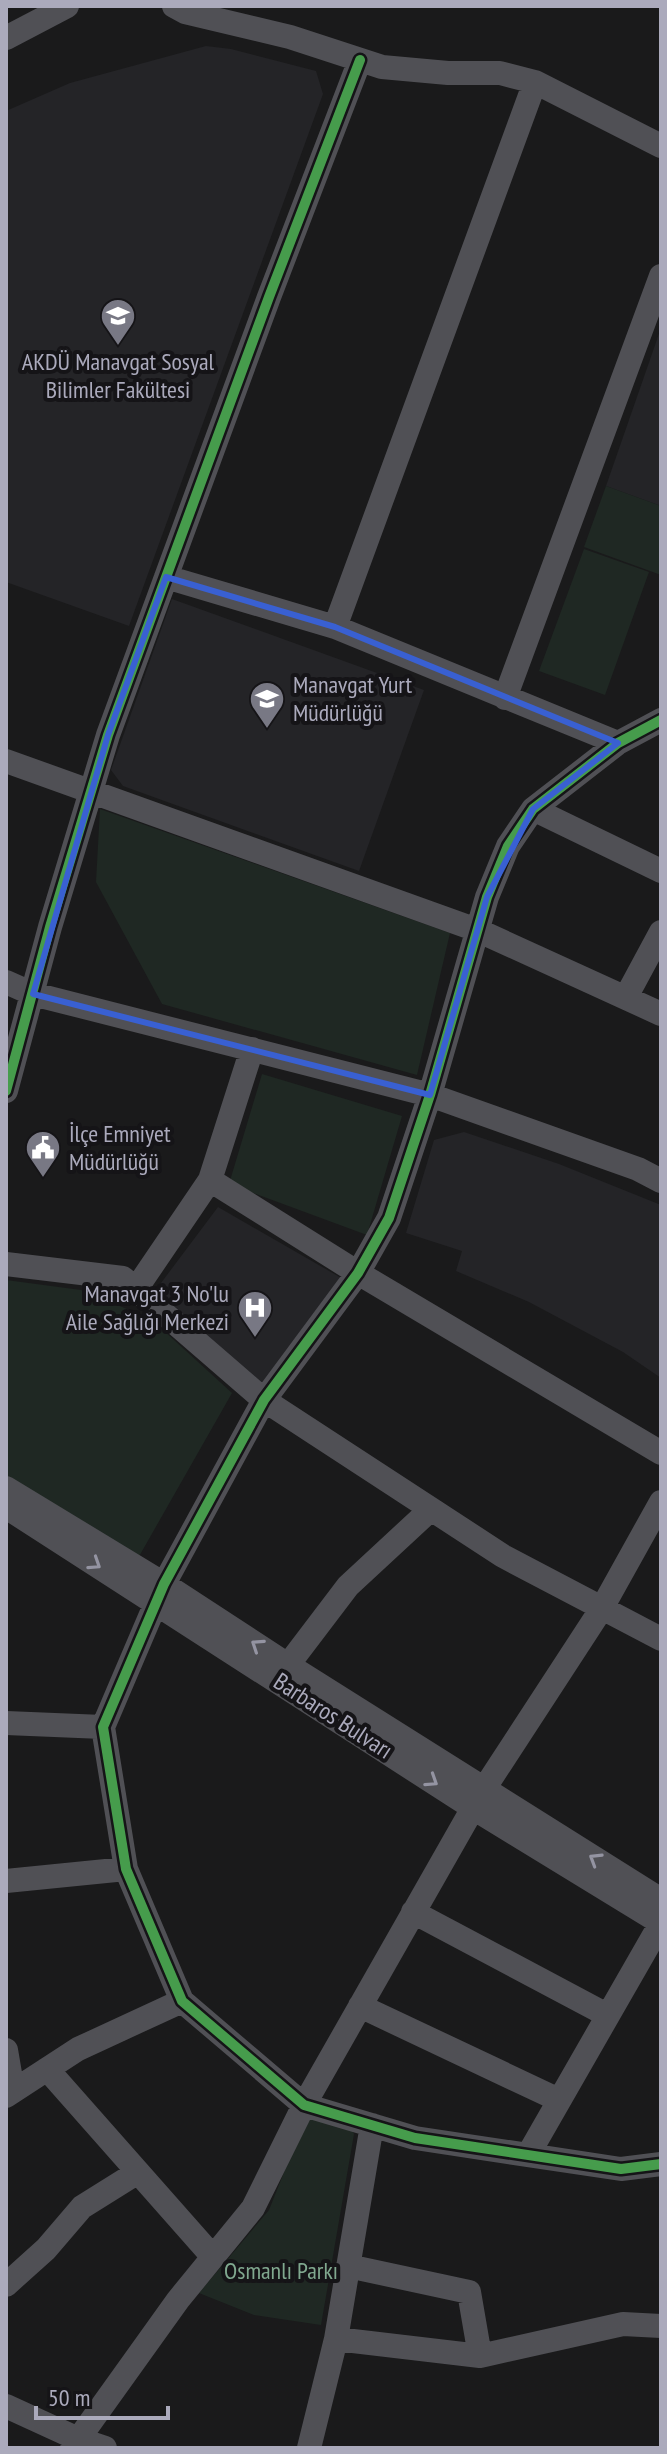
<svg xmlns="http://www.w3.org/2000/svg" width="667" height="2454" font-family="'PT Sans Narrow',sans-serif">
<rect width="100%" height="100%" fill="#1a1a1b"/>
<path fill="#242427" d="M206,46L231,49L316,71L323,94L129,626L6,582V111L70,83Z
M661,328V506L606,486Z
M172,599L424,690L359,871L123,786L111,770Z
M464,1132L559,1164L661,1205V1378L623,1352L529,1302L456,1271L462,1251L406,1233L434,1140Z
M218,1207L343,1279L265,1387L155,1291Z"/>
<path fill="#1f2823" d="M606,486L661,506V575L584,547Z
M584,549L649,572L605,695L539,671Z
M100,809L450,933L417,1075L162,1004L96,882Z
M262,1074L402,1116L367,1235L229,1184Z
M6,1280L81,1290L151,1319L232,1393L137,1560L6,1478Z
M310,2117L350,2126L354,2134L321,2325L254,2315L199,2293L269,2210L304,2122Z"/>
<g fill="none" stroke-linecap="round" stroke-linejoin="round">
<path stroke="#505055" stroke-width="24" d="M174,6L185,12L290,37L382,67L448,73H500L535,82L661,146
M6,38L67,6
M535,82L335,627L618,743
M166,577L335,627
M505,698L661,276
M661,720L618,743L533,809L508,846L487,897L430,1095L389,1218L358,1273L264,1400L164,1584L103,1727L126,1869L182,2001L304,2105L415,2138L621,2169L661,2164
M6,761L477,930L661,1014
M533,809L661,871
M6,982L33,994L430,1095L638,1169L661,1181
M626,997L661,932
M6,1091L50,927L108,735L269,297L360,60
M210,1180L358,1273L661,1453
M6,1264L123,1278L264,1400L503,1556L661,1639
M136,1289L210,1180L252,1049
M6,1488L164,1584L288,1665L661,1900
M6,1507L473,1808L661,1923L528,2155
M288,1665L348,1586L430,1510
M6,1723L103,1727
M484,1789L602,1608L661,1502
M6,1881L126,1869
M413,1912L607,2015
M360,2006L559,2100
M6,2050L13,2091
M47,2069L213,2257
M6,2096L78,2049L182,2001
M6,2285L46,2249L82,2207L138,2172
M336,2339L480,2356L469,2292L348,2266
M480,2356L623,2324L661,2326
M6,2406L78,2439L105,2448
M72,2448L178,2300L253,2208L304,2105L473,1808
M309,2448L336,2339L372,2125"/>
<defs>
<path id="cycleway" d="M661,720L618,743L533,809L508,846L487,897L430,1095L389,1218L358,1273L264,1400L164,1584L103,1727L126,1869L182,2001L304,2105L415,2138L621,2169L661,2164
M6,1091L50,927L108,735L269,297L360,60"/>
</defs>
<use href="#cycleway" stroke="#151417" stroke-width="15"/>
<use href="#cycleway" stroke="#469c4c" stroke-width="10"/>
</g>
<defs><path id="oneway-chevron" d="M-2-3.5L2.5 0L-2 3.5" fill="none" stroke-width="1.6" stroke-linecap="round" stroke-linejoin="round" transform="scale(2)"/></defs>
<g stroke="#9494a2">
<use href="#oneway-chevron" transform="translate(95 1564) rotate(33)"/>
<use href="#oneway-chevron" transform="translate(257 1645) rotate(-146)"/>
<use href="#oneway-chevron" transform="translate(432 1781) rotate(33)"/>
<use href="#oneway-chevron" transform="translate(595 1859) rotate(-148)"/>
</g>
<path fill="none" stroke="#3960d2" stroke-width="6" stroke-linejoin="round" d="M166,577L335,627L618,743L533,809L487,897L430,1095L33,994L108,735Z"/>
<defs>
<symbol id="university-pin" viewBox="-11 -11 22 30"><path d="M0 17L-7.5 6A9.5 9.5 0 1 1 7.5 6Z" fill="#787884" stroke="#151417"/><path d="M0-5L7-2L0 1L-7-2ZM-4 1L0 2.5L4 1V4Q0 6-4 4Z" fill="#fff"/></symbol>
<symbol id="school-pin" viewBox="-11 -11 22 30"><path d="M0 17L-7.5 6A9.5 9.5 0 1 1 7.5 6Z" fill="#787884" stroke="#151417"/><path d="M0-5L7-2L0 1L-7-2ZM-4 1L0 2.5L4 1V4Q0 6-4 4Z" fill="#fff"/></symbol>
<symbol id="civic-pin" viewBox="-11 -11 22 30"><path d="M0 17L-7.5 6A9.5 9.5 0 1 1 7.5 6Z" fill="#787884" stroke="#151417"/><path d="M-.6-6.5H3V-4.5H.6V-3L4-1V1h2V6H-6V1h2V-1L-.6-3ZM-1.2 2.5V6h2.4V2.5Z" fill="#fff"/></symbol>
<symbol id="hospital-pin" viewBox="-11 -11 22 30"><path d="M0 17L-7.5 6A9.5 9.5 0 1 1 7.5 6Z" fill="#787884" stroke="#151417"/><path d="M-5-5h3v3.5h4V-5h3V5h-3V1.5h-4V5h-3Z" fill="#fff"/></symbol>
</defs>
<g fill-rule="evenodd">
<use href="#university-pin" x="98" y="296" width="40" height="54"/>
<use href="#school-pin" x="247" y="679" width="40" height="54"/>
<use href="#civic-pin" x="23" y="1128" width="40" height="54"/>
<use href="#hospital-pin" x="235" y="1288" width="40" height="54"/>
</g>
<g text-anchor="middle" stroke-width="8" stroke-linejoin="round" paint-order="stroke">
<g font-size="24" fill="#abaabc" stroke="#151417" text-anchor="start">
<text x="118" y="370" text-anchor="middle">AKDÜ Manavgat Sosyal<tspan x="118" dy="28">Bilimler Fakültesi</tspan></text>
<text x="293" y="693">Manavgat Yurt<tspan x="293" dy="28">Müdürlüğü</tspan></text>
<text x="69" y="1142">İlçe Emniyet<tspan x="69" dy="28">Müdürlüğü</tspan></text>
<text x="229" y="1302" text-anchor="end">Manavgat 3 No'lu<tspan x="229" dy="28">Aile Sağlığı Merkezi</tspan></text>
</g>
<g font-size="24" fill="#abaabc" stroke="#151417">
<text transform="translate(333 1716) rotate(33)" y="8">Barbaros Bulvarı</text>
</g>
<g font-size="24" fill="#80a88f" stroke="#151417">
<text x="281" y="2279">Osmanlı Parkı</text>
</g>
</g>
<rect width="667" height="2454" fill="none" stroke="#abaabc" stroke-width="16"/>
<path d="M36 2406v12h132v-12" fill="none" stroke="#abaabc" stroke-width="4"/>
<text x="48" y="2406" font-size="24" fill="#abaabc" stroke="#151417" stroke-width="6" paint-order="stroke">50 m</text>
</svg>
